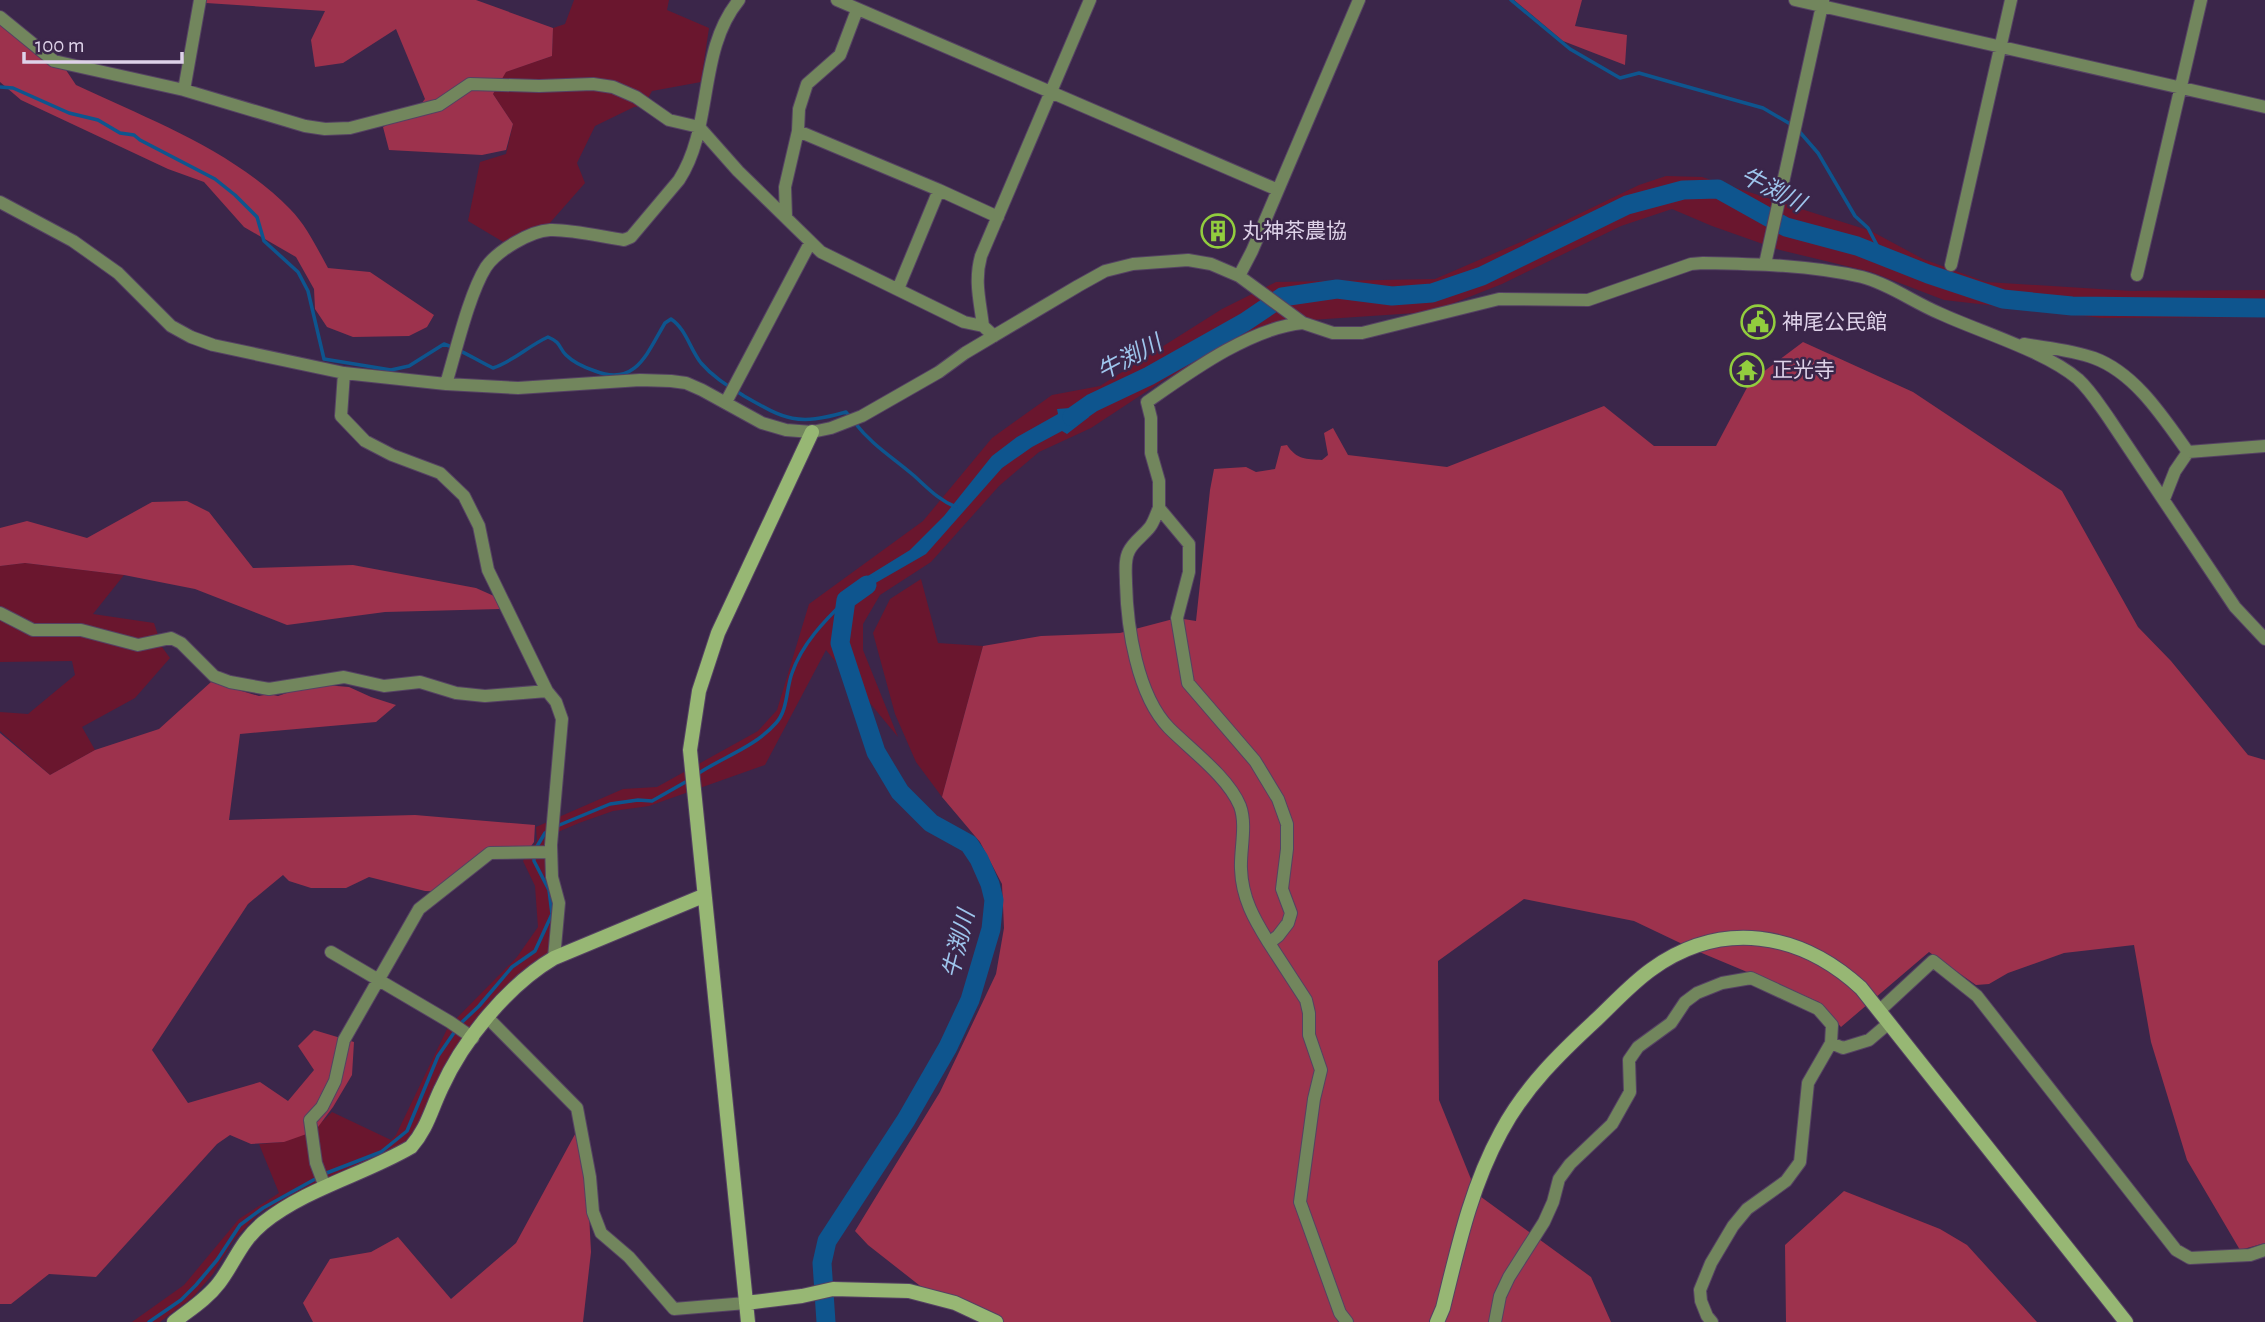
<svg xmlns="http://www.w3.org/2000/svg" width="2265" height="1322" font-family="'Alegreya Sans','Noto Sans JP',sans-serif">
<rect width="100%" height="100%" fill="#3b264a"/>
<path fill="#6a162e" d="M574,0H669L667,10L709,28L701,82L652,91L644,106L634,107L595,126L577,163L585,183L548,225L522,231L505,243L468,221L480,162L506,154L513,124L493,94L505,72L552,56L553,28L565,24Z
M1666,176L1702,177L1817,214L1871,231L1923,259L1986,282L2131,291L2265,290V317L2102,318L1944,300L1871,272L1780,250L1712,226L1672,209L1621,226L1502,284L1431,312L1281,322L1167,378L1091,428L1039,452L999,486L931,562L880,595L863,624V650L898,737L826,650L765,765L649,806L613,811L579,823L558,832L548,842L556,905L550,953L534,963L506,989L409,1145L301,1191L259,1213L232,1242L213,1274L193,1297L160,1322H132L184,1285L239,1219L279,1193L259,1144L284,1142L323,1121L332,1112L391,1140L396,1135L448,1027L517,957L538,927L535,886L523,861L537,841L536,827L623,789L657,787L758,731L777,710L809,604L923,521L992,438L1052,395L1100,386L1222,309L1276,282L1435,279L1523,241L1639,185Z
M25,563L124,575L93,614L154,623L162,647L170,658L135,698L82,727L95,750L50,775L0,731V712L28,714L75,675L72,661L0,662V566Z
M921,579L938,643L983,646L942,797L916,762L895,714L873,633L890,599Z"/>
<path fill="#9d324d" d="M207,0H476L553,28L552,56L506,72L493,94L513,124L506,150L482,155L389,150L383,127L416,110L425,99L396,29L343,63L315,67L311,40L325,11L206,3Z
M1514,0H1582L1575,26L1627,35L1625,65L1563,41Z
M0,17L66,70L76,85C150,120 231,149 290,209C306,225 317,248 328,268L370,272L434,315L427,327L409,336L353,337L327,327L315,309L314,289L296,257L244,227L204,182L168,169L21,100L0,82Z
M1803,342L1913,392L2062,491L2138,627L2171,661L2248,755L2265,760V1243L2240,1250L2187,1160L2151,1042L2134,945L2064,953L2008,973L1989,984L1976,985L1929,952L1841,1027L1819,1002L1697,951L1634,921L1524,899L1438,961L1439,1100L1477,1194L1591,1277L1611,1322H993L933,1296L868,1245L855,1231L940,1092L996,974L1004,928L1002,884L980,842L942,797L983,646L1041,636L1120,633L1177,618L1196,621L1210,490L1214,469L1246,467L1256,472L1275,469L1281,446L1287,445C1297,460 1306,459 1322,460L1328,455L1324,433L1333,428L1348,455L1447,467L1604,406L1654,446H1716L1750,382Z
M187,501L209,512L253,568L353,565L476,588L494,596L500,609L385,612L287,625L195,589L124,575L25,563L0,566V528L27,521L87,538L152,502Z
M211,682L259,696L269,694L278,696L313,684L349,687L371,697L396,705L376,722L240,734L229,820L415,815L535,825L534,842L524,856H491L450,892L425,891L369,877L346,888H311L289,881L283,875L248,904L152,1050L188,1103L260,1082L288,1101L314,1070L298,1046L314,1030L354,1042L352,1075L333,1107L315,1131L284,1142L251,1144L230,1135L217,1144L96,1277L49,1274L11,1304H0V733L50,775L95,750L159,729Z
M580,1125L586,1156L591,1252L583,1322H313L303,1303L330,1259L371,1252L398,1237L451,1299L516,1243Z
M1844,1191L1940,1229L1967,1245L2037,1322H1786L1785,1245Z"/>
<path fill="#0e558e" d="M1092,403L1087,413L1089,417L1067,434L1062,431L1032,447L1002,468L926,554L846,600L863,579L910,550L944,516L992,456L1017,437L1058,414L1057,409L1084,407Z"/>
<g fill="none" stroke-linecap="round" stroke-linejoin="round">
<path stroke="#0e558e" stroke-width="3.5" d="M1511,0L1570,49L1620,78L1639,73L1681,85L1763,108L1792,125
M0,87L13,88L69,113L98,120L120,133L134,135L140,140L215,179L235,195L257,217L264,241L298,272L308,291L324,359L391,370L409,366L444,344C462,350 476,360 493,368C514,361 528,346 548,337C562,343 558,347 566,355C573,362 586,368 595,371C636,387 647,353 665,323L671,319C686,329 690,349 701,363C714,378 728,386 744,396C786,420 797,426 846,412L850,417
M1798,130L1818,153L1855,216L1868,228L1878,247L1877,255
M855,423C871,444 892,457 912,474C926,486 938,500 956,507
M696,775C722,757 754,748 776,723C788,710 786,689 792,673C802,644 824,621 846,600
M557,826L610,804L638,800L652,801L689,780
M536,848L545,833L550,830
M324,1174L381,1152L407,1131L438,1056L460,1024L479,1006L512,967L535,951L552,914L549,890L534,861V856
M149,1322L181,1300L196,1285L217,1260L240,1225L263,1208L317,1178"/>
<path stroke="#0e558e" stroke-width="19" d="M1072,417L1092,403L1149,376L1245,322L1282,297L1337,289L1392,296L1432,293L1482,276L1627,205L1683,190L1718,189L1786,227L1857,246L1928,274L2003,299L2072,306L2265,308
M826,1322L822,1263L827,1241L906,1120L948,1047L970,1000L991,929L994,900L990,884L979,859L969,844L931,823L900,792L876,752L840,643L846,600L867,585"/>
<defs>
<path id="street" d="M837,0L1278,190
M1795,0L2265,107
M0,17L54,61L184,90L305,126L325,129L350,128L439,105L470,84L539,86L593,84L613,87L636,97L669,120L699,127L738,171L821,252L964,322L983,326L994,336
M184,90L200,0
M798,131L939,190L998,217
M0,202L73,241L118,273L171,326L191,337L213,345L344,373L446,384L518,388L640,380L671,381L686,383L702,390L762,423L786,430L812,432L831,428L862,416L939,372L965,353L1078,286L1105,271L1133,264L1188,260L1211,264L1239,276L1303,323L1333,333H1362L1499,299L1588,300L1691,264L1703,263C1756,264 1810,265 1862,277C1889,284 1913,302 1939,313C1980,332 2045,351 2078,379C2090,390 2098,403 2108,417L2235,607L2265,639
M786,217L785,187L798,131L799,109L807,84L840,55L857,10
M1765,264L1823,1
M1951,265L2011,0
M2137,275L2201,0
M1239,276L1252,251L1359,0
M898,289L939,190
M1303,323C1250,328 1190,372 1147,402L1151,418V453L1159,481V508L1189,544V572L1177,618L1188,683L1255,761L1278,799L1287,824V849L1282,889L1291,913L1288,923L1278,936L1269,943L1306,1000L1309,1013V1035L1321,1070L1314,1099L1300,1202L1340,1313L1347,1322
M983,326C980,301 974,281 981,256L1090,0
M2024,344C2047,348 2072,350 2094,358C2135,373 2163,417 2188,452
M344,373L341,416L365,441L392,455L440,473L464,496L479,526L488,570L547,691L556,702L562,719L551,845L552,877L559,903L554,958
M446,384C456,351 469,294 486,267C497,251 530,231 550,230C570,229 603,237 624,240L631,237L679,180C714,126 697,51 739,0
M726,402L810,243
M2188,452L2265,446
M2164,499L2175,471L2188,452
M1159,508C1156,514 1154,522 1150,527C1144,535 1133,542 1129,551C1124,560 1126,573 1126,583C1127,627 1137,695 1169,728C1191,750 1228,777 1240,806C1247,825 1240,850 1241,869C1242,898 1254,919 1269,943
M0,613L33,630H81L138,645L171,638L181,643L214,676L230,682L269,689L344,677L384,686L420,682L456,693L485,696L547,691
M331,952L450,1022L473,1038
M1879,1011L1933,961L1977,996L2176,1250L2190,1258L2250,1255L2265,1250
M488,1018L577,1108L590,1177L593,1212L601,1233L629,1257L674,1309L746,1303
M1831,1043L1843,1048L1869,1040L1889,1023
M325,1187L316,1163L310,1120L322,1107L335,1081L344,1040L419,909L490,853L551,852
M1495,1322L1500,1296L1509,1277L1544,1222L1553,1202L1559,1179L1570,1164L1612,1124L1630,1092L1629,1060L1638,1047L1671,1023L1685,1002L1697,993L1722,983L1751,978L1818,1009L1832,1025L1831,1043L1808,1083L1800,1162L1786,1181L1747,1209L1733,1226L1711,1263L1700,1290L1701,1301L1707,1316L1712,1322"/>
<path id="secondary" d="M746,1303L802,1296L833,1289L909,1291L955,1303L996,1322
M174,1322C189,1310 207,1299 219,1283C235,1262 240,1242 263,1223C307,1188 363,1175 411,1147C427,1129 431,1110 441,1089C463,1040 508,985 554,958L703,896
M748,1322L690,750L699,691L718,633L812,432
M1437,1322L1443,1308C1458,1247 1471,1187 1501,1132C1525,1087 1560,1053 1597,1019C1615,1002 1632,983 1652,969C1722,919 1800,932 1861,988L2126,1322"/>
</defs>
<use href="#street" stroke="#554263" stroke-width="14"/>
<use href="#secondary" stroke="#554263" stroke-width="16"/>
<use href="#street" stroke="#72865d" stroke-width="12"/>
<use href="#secondary" stroke="#97b774" stroke-width="14"/>
</g>
<defs>
<symbol id="building-ring" viewBox="-11 -11 22 22"><circle r="9.5" fill="#3b264a" stroke="#92cd3e" stroke-width="1.5"/><path d="M-4-6H4V6H1V3H-1V6H-4ZM-2.5-4.3h1.7v1.8h-1.7ZM.8-4.3h1.7v1.8H.8ZM-2.5-1h1.7V.8h-1.7ZM.8-1h1.7V.8H.8Z" fill="#92cd3e"/></symbol>
<symbol id="civic-ring" viewBox="-11 -11 22 22"><circle r="9.5" fill="#3b264a" stroke="#92cd3e" stroke-width="1.5"/><path d="M-.6-6.5H3V-4.5H.6V-3L4-1V1h2V6H-6V1h2V-1L-.6-3ZM-1.2 2.5V6h2.4V2.5Z" fill="#92cd3e"/></symbol>
<symbol id="temple-ring" viewBox="-11 -11 22 22"><circle r="9.5" fill="#3b264a" stroke="#92cd3e" stroke-width="1.5"/><path d="M0-6L5-2H3V0L6.5 2.5H4V6H1.5V3h-3V6H-4V2.5H-6.5L-3 0V-2H-5Z" fill="#92cd3e"/></symbol>
</defs>
<g fill-rule="evenodd">
<use href="#building-ring" x="1199" y="212" width="38" height="38"/>
<use href="#civic-ring" x="1739" y="303" width="38" height="38"/>
<use href="#temple-ring" x="1728" y="351" width="38" height="38"/>
</g>
<g text-anchor="middle" stroke-width="5" stroke-linejoin="round" paint-order="stroke">
<g font-size="21" fill="#ded2e9" stroke="#3b264a" text-anchor="start">
<text x="1242" y="238">丸神茶農協</text>
<text x="1782" y="329">神尾公民館</text>
<text x="1772" y="377">正光寺</text>
</g>
<g font-size="23" font-style="italic" fill="#9ec5ec" stroke="#3b264a">
<text transform="translate(1773 189) rotate(27)" y="8">牛渕川</text>
<text transform="translate(1129 357) rotate(-28)" y="8">牛渕川</text>
<text transform="translate(958 944) rotate(-76)" y="8">牛渕川</text>
</g>
</g>
<path d="M24 52v10h158v-10" fill="none" stroke="#ded2e9" stroke-width="3.5"/>
<text x="35" y="52" font-size="21" fill="#ded2e9" stroke="#3b264a" stroke-width="5" paint-order="stroke">100 m</text>
</svg>
